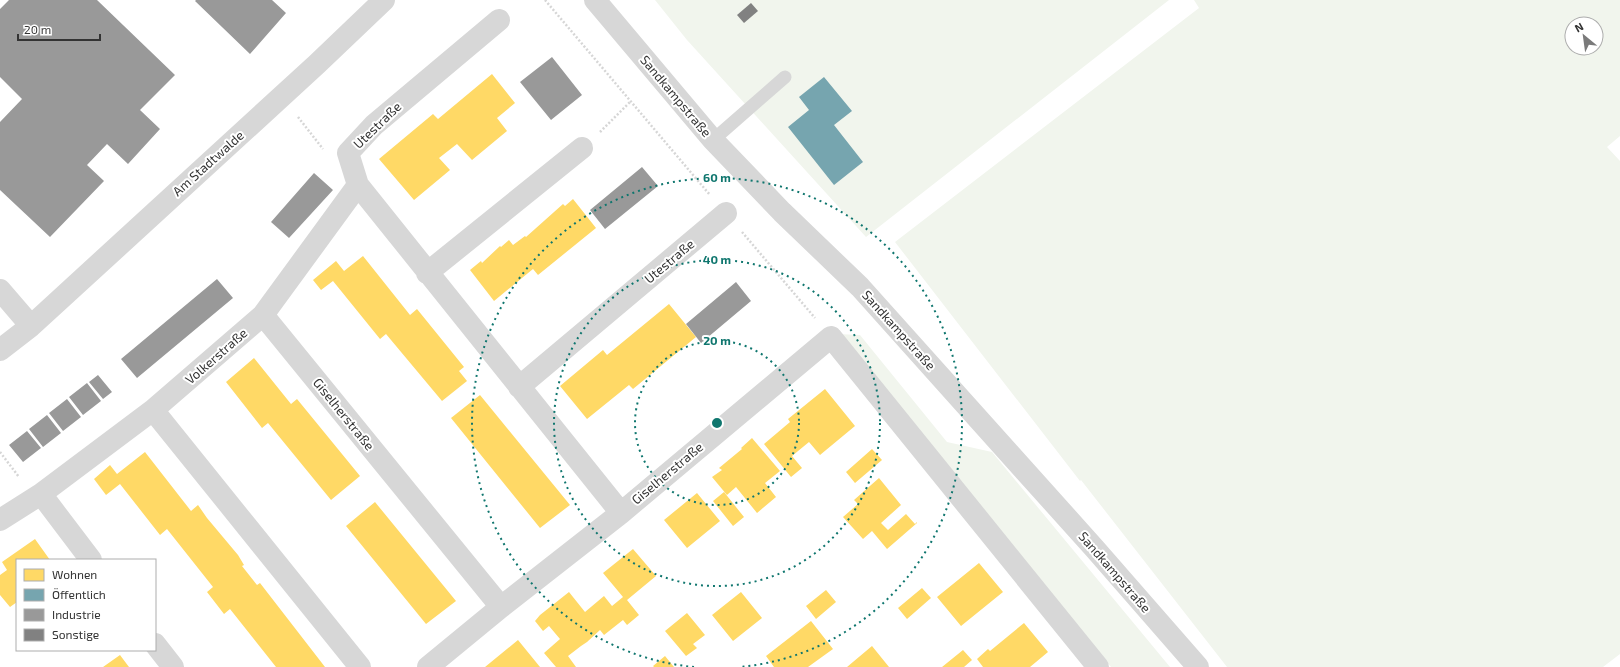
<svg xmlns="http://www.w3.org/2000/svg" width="1620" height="667" font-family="'Exo 2',sans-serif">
<rect width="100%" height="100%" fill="#fff"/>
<path fill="#f1f5ed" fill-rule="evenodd" d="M655,0H1169L866,237L687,40Z
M1194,0H1620V136L1607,147L1620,161V654L1603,667H1227L1081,480L1080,481L895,242L1199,8ZM1572,24H1596V48H1572Z
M837,334L860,335L947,442L992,452L1170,667H1111L1035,581Z"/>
<path fill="#ffd966" d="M492,74L515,103L497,118L507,131L472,160L457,144L439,158L450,170L414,200L379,159L433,114L438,119Z
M573,199L596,228L538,275L533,269L494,301L470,270L481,261L482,263L500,246L501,247L509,240L513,245L525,236L526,237L563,204L565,206Z
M363,256L410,315L417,309L464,367L459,371L467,381L442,401L386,334L380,339L333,281L321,290L313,280L336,261L344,271Z
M669,304L696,337L633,389L629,385L587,419L560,386L603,350L607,355Z
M254,358L291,404L297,399L360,476L331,500L268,423L262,428L226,382Z
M825,389L855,426L820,455L809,442L792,456L802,468L791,477L764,444L790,422L788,419Z
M480,395L570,505L540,528L451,418Z
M752,438L780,471L765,483L776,497L757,513L736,487L727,495L712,477L722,470L719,468L742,449L741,448Z
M872,449L882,460L855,483L846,472Z
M145,452L191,511L198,505L207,518L238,555L244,565L242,566L257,585L260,583L325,667H276L230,609L224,614L207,592L213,587L167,529L160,535L120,484L106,495L94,479L110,465L117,474Z
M879,478L901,505L881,523L888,530L906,514L915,524L917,522V523L887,549L872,531L863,539L843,517L858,504L854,500Z
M724,492L744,517L733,526L713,501Z
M697,493L720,521L687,548L664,520Z
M375,502L456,601L426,624L346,526Z
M35,539L50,560H17V602L10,607L0,595V575L7,570L2,562Z
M633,549L656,576L627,600L639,615L627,625L623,620L604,635L600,630L587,642L581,646L568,656L576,667H556L544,653L560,639L549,626L543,631L535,621L540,615L569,592L585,612L604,596L612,606L623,597L603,573Z
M979,563L1003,592L961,626L937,597Z
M922,588L931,598L907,619L898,608Z
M826,590L836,602L816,619L806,606Z
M741,592L762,618L733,641L712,615Z
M687,613L705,635L693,644L697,648L686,656L665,631Z
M811,621L833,649L808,667H774L766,656Z
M1024,623L1048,652L1030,667H983L977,659L988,649L990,651Z
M518,640L540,667H485Z
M872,646L889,667H847Z
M963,650L972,660L964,667H942Z
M120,655L129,667H103Z
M665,656L674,667H654L653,666Z"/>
<path fill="#76a5af" d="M824,77L852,111L834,125L863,162L834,185L788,127L809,110L799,97Z"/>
<path fill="#999" d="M9,0H97L175,75L140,110L160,129L128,164L107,144L87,165L104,181L50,237L0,190V122L22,99L0,77V9Z
M196,0H272L286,13L250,54L195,1Z
M552,57L582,95L551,120L520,82Z
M642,167L658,186L605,229L590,210Z
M314,173L333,190L289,238L271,222Z
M217,279L233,298L137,378L121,359Z
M736,282L751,301L701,343L686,324Z
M98,375L112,392L103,399L89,382Z
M87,383L101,401L83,415L69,397Z
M67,399L81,417L63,431L49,413Z
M47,415L61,433L43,447L29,429Z
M27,431L41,448L23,462L9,445Z"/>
<path fill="#818181" d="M751,3L758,11L744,23L737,15Z"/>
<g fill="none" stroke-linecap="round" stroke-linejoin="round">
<path stroke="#d6d6d6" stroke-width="2.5" stroke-dasharray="2 2" stroke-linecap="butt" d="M545,0L710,195
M298,117L323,149
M600,132L631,101
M742,232L815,318
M0,452L19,477"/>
<path stroke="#d7d7d7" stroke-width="13" d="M713,140L785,77"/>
<path stroke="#d7d7d7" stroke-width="22" d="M499,20L374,125L348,153L358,185L621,513
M427,273L582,148
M0,290L31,326
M263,315L501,607
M0,350L31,326L317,64L384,0
M519,387L726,213
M153,410L360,667
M0,520L41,494
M91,560L41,494L153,410L263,315L358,185
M155,644L173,667
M428,667L501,607L621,513L831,337L1098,667"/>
<path stroke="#d7d7d7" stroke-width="22" d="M595,0L713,140L782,212L860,287L1095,549L1198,667"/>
</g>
<g fill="none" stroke="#0f766e" stroke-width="2" stroke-dasharray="2 4">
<circle cx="717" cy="423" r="82"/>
<circle cx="717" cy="423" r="163"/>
<path d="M694 667A245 245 0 1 1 740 667"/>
</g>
<g text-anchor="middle" stroke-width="4" stroke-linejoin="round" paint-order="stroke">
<g font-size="13" fill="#333" stroke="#fff">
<text transform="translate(676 96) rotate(50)" y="5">Sandkampstraße</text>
<text transform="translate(377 125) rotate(-44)" y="5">Utestraße</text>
<text transform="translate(208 163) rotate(-42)" y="5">Am Stadtwalde</text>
<text transform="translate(669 261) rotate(-40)" y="5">Utestraße</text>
<text transform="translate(899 330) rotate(48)" y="5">Sandkampstraße</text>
<text transform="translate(216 356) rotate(-41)" y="5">Volkerstraße</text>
<text transform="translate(344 414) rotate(51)" y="5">Giselherstraße</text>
<text transform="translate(667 473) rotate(-40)" y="5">Giselherstraße</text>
<text transform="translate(1115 572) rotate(49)" y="5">Sandkampstraße</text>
</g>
</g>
<circle cx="717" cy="423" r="6" fill="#0f766e" stroke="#fff" stroke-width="2"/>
<g font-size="12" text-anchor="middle" font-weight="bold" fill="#0f766e" stroke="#fff" stroke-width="4" stroke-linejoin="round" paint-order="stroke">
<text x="717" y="182">60 m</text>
<text x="717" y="264">40 m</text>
<text x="717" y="345">20 m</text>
</g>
<rect x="16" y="559" width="140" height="92" fill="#ffffff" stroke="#adadad"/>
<rect x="24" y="569" width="20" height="12" fill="#ffd966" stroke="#adadad"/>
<text x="52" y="579" font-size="12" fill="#333333">Wohnen</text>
<rect x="24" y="589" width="20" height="12" fill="#76a5af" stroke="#adadad"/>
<text x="52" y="599" font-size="12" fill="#333333">Öffentlich</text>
<rect x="24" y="609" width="20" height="12" fill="#999999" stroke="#adadad"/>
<text x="52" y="619" font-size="12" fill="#333333">Industrie</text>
<rect x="24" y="629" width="20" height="12" fill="#818181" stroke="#adadad"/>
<text x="52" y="639" font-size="12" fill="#333333">Sonstige</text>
<g transform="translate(1584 36) rotate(331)"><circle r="19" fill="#ffffff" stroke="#adadad"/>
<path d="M0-3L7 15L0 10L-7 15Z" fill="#7a7a7a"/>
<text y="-6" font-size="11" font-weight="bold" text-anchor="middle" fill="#333333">N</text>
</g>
<path d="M18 34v6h82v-6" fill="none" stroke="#333333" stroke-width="2"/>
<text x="24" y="34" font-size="12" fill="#333333" stroke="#ffffff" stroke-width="3" paint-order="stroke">20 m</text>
</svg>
